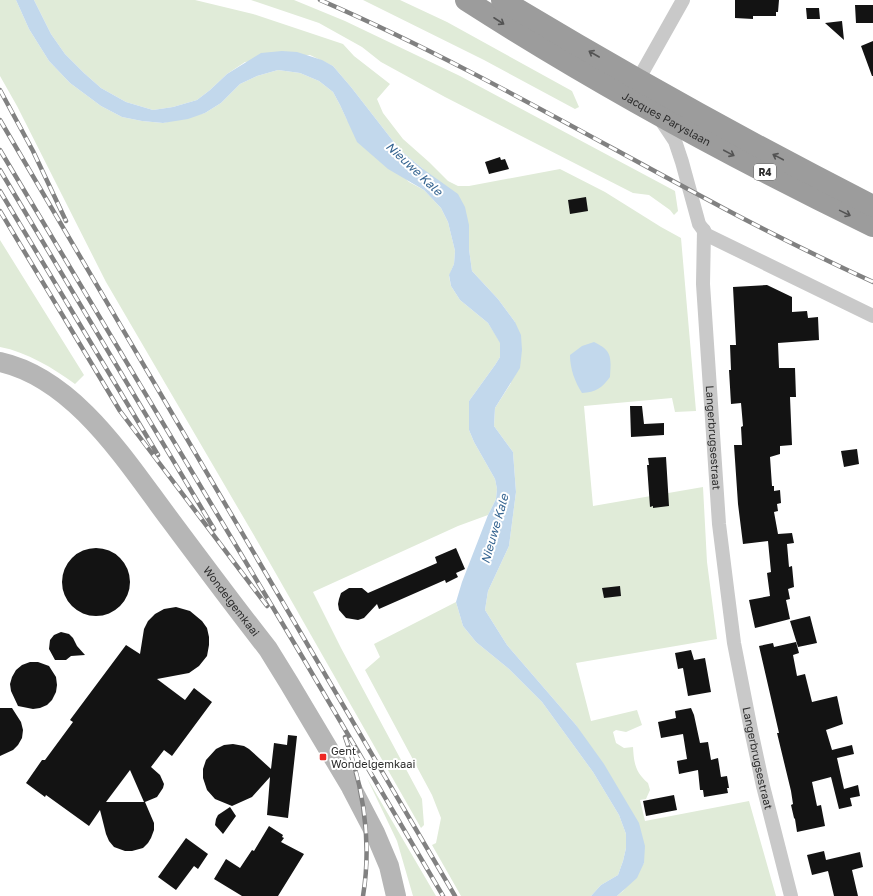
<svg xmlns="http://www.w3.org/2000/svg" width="873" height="896" font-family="'Golos Text',sans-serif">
<rect width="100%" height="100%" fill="#fff"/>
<path fill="#e0ebd8" d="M0,0H16L29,29L49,61L70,83L101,106L122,117L142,121L163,123L205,113L221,103L240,84L257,76L278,70L300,73L319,81L333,92L340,105L347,120L409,182L424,190L441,208L448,222L455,251L454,264L449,276L451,286L460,300L488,323L500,342V357L495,365L469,401V430L474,442L495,479L497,489L496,499L488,515L458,526L313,592L341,648L422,799L424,825L421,828L259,544L106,282L17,106L0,76Z
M34,0H195L253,14L343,44L354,56L390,84L377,99L383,113L403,139L429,162L448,181L458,186H469L560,169L605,192L661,227L681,238L696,411L675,412L672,398L584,406L593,506L703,487L707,562L717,639L576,663L591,721L637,710L642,725L626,732L616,730L613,732L616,743L624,748L633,747C634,763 635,772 648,783L650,790L646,799L640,800L645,821L749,801L776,896H617L623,891L644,863L576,725L507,645L485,610L488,591L509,546L516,492L513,452L494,426L495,408L511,383L515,322L498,299L472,271L469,249L423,169L400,150L351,87L333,66L310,55L245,62L227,74L210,90L197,100L173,107L153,110L126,102L101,88L84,73L65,54L51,34Z
M251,0H294L345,21L460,76L675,191L678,211L674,215L670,210L649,195L633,193L445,97L381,62L362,47L319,23Z
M363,0H400L447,22L572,91L579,107L575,109L484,60Z
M0,240L84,375L75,384C53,368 27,352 0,347Z
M456,602L463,626L476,642L509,669L542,702L593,772L619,815L626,834V848L623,861L618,875L601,885L591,896H461L432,845L436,843L441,818L432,795L365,670L380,657L374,644Z
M367,778L436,896H413L397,841Z"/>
<path fill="#c2d8ec" d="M16,0H34L51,34L65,54L84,73L101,88L126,102L153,110L173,107L197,100L210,90L227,74L261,53L282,51L297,52L322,60L333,66L351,87L400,150L423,169L458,194L465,207L469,225V249L472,271L498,299L515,322L521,335L522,350L520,368L495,408L494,426L513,452L516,492L509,546L488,591L485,610L507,645L576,725L604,764L639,823L645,846L644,863L637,878L617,896H591L601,885L618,875L623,861L626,848V834L619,815L593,772L542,702L509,669L476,642L463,626L456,602L462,582L488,515L496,499L497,489L495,479L474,442L469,430V401L495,365L500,357V343L488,323L460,300L451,286L449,275L454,264L455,251L448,222L441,208L424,190L388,169L357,142L340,105L333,92L319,81L300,73L278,70L257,76L240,84L221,103L205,113L188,119L163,123L142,121L122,117L101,106L70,83L49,61L29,29Z
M594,342C613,351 611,358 610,377C602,388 596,392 582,393C575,382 570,369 570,355L582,346Z"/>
<path fill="#131313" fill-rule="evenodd" d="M735,0H779L778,12H776V16H753V19L735,18Z
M855,5H873V23H856Z
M806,8H819L820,19H807Z
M842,21L844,40L825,23Z
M873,41V76H872L861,46Z
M500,157L501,160L505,159L509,169L489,174L485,162Z
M586,197L588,211L570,214L568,200Z
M767,285L792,297V312L807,311L808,318L818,317L819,340L778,343L779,368H795L796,397H790L792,445L780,446V454L770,457L772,486H774V491L780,490L781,503L777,504L778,511L774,512L778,534L792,533L794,543L787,544L789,567L792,566L794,587L788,589L790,599L786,600L790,619L755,628L749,600L770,596L767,573L771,572L768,541L743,544L738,504L734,445H742L741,427L743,426L741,403L731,404L729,370H731L730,345H736L733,287Z
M630,406H642L644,424L664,423V435L631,437Z
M857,449L859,464L844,467L841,451Z
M666,457L669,506L653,508V506L650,507L647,465H649L648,458Z
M62 582a34 34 0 1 1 68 0a34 34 0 1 1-68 0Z
M456,548L465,569L456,573L458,577L446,583L445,580L379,609L377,604L364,618L358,620L346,618L339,610L338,604L339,599L341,593L349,588H362L368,593L437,563L435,557Z
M620,586L621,596L604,598L602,588Z
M176,607L190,611L202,621L207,628L209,637V645L207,656L199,666L189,673L157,679L185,700L194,688L212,702L172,756L164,750L151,767L160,775L164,784L163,788L157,797L145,802L154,823V830L151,838L148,843L143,848L132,851H125L114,847L109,841L106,834L100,810L89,826L46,795L45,797L26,783L42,760H45L73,722L70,720L126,645L140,654L144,629L148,621L155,614L164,609ZM130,770L144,802H106Z
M810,616L817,643L798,647L790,621Z
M61,632L69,634L73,638L77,646L85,655L71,656L66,660H55L49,649L50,640L54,635Z
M796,642L799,653L793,655L797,676L805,674L812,702L837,696L843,724L826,730L832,750L852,745L854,754L837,758L844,789L858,785L860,796L850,798L852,806L839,809L831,777L812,782L817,806L821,805L825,826L797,832L795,819L794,818L791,805L793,804L791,791L777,733H779L759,646L773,643L774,647Z
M691,650L694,660L705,658L711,692L688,696L683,668L678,669L675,653Z
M30,662H38L49,666L56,677L57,685L56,692L52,700L47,705L40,708L33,709L18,706L11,691L10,684L12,677L16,670L22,665Z
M0,708H12L21,722L23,730L22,738L18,745L13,750L0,756Z
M691,708L694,715L700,743L708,742L711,760L718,758L721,777L727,776L729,788H727L728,793L704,797L703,790H700L698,770L679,774L677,761L687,759L683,734L661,738L658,722L676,718L675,711Z
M288,735L297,736L288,818L267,815L270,777L252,797L232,806L215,799L207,790L203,778V769L206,760L216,749L224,745L233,744L244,746L249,749L271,769L274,743L287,745Z
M674,795L677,810L646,816L643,801Z
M230,807L236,816L223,834L215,825L216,819L218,815Z
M269,826L283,835L282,837L284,838L281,842L304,854L278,896H242L214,879L226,859L240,868L252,850L254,851Z
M186,838L208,854L198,869L194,866L176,890L158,877Z
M824,851L826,860L860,852L863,867L852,870L858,896H834L828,871L812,875L807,855Z"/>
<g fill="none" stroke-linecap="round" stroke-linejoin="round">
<g stroke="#c9c9c9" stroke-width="14">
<path d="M642,87L638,80L683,0"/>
<path d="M659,117L675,141L682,162L699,224L707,235L873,316"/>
<path id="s1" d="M704,230L703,284L719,524L727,588L734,643L751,730L763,786L791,896"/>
</g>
<path stroke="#b6b6b6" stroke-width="20" id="s2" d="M0,362C76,379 127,463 171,521C203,564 235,607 268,649L289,683L351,787L375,833L389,866L396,896"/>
<g stroke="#9c9c9c" stroke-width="22">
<path id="s3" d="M466,0C597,84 733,158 873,226"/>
<path d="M502,0C623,73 747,142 873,206"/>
</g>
<defs>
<path id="rail" d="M320,0C459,60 591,138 725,209C774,235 823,259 873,282
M0,90L33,151L66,221
M0,120L455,896
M0,150L303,658L443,896
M0,170L214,529
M0,191L158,455
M0,211L120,411L267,606
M345,737C364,789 372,841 363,896"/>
</defs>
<use href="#rail" stroke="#818181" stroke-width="4.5"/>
<use href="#rail" stroke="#fff" stroke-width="3" stroke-dasharray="9" stroke-linecap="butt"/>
</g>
<defs><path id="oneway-shaft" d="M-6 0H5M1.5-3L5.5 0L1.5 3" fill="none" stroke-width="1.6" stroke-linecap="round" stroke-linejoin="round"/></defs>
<g stroke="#535353">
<use href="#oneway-shaft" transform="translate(499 21) rotate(33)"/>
<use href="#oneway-shaft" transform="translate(594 54) rotate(-150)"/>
<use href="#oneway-shaft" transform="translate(729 153) rotate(28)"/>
<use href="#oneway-shaft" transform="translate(778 157) rotate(-152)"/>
<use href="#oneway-shaft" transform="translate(845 213) rotate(26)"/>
</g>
<rect fill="#ee2723" stroke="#fff" stroke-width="1.5" x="319" y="753" width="8" height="8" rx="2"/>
<g text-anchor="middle" stroke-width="4" stroke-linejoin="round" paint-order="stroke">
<rect fill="#fff" stroke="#6b6b6b" stroke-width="1" x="754" y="164" width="22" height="16" rx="3"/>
<g font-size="10" font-weight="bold" fill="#2c2c2c">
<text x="765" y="176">R4</text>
</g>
<g font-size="11" fill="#2c2c2c" stroke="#fff">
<text dy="4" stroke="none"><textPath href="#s3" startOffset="233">Jacques Paryslaan</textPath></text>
<text dy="4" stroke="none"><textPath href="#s1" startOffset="208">Langerbrugsestraat</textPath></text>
<text dy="4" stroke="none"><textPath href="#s2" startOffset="339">Wondelgemkaai</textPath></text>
<text dy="4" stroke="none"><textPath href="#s1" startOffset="532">Langerbrugsestraat</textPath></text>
</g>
<g font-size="11" fill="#2c2c2c" stroke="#fff" text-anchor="start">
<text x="331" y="755">Gent<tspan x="331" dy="13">Wondelgemkaai</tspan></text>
</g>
<g font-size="12" font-style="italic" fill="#366591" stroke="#fff">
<text transform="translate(414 169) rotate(43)" y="4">Nieuwe Kale</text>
<text transform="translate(495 529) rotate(-74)" y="4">Nieuwe Kale</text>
</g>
</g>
</svg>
